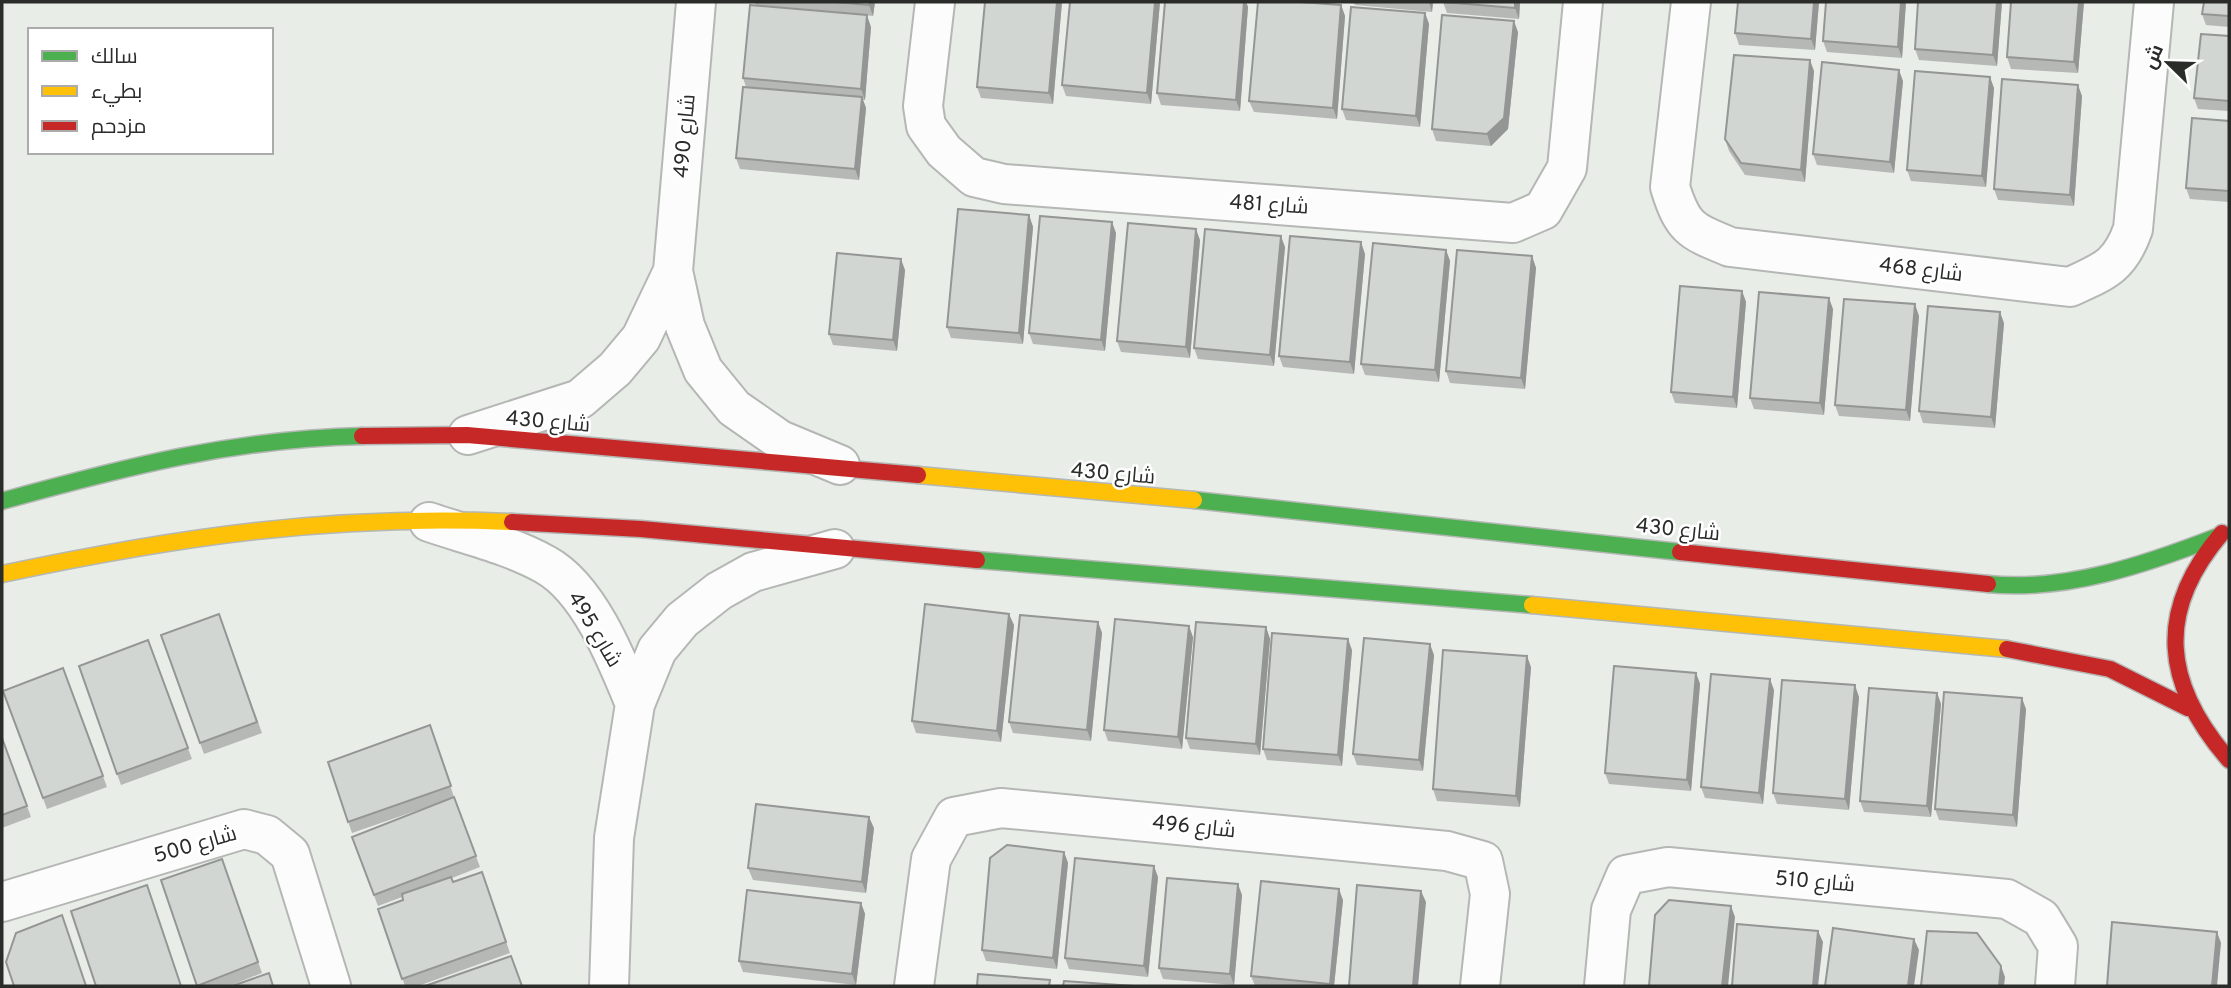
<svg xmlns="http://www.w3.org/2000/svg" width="2231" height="988" font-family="Overpass,Cairo,sans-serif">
<rect width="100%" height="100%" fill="#e8ede8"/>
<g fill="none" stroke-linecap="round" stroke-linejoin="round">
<defs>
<path id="street" d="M696,2L673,271L685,326L703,370L734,408L780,440L840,465
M935,2L923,106L926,126L944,151L974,177L1004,184L1513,223L1543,210L1567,168L1583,2
M1691,2L1670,187C1683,229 1691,231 1730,247L2070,287C2105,271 2120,266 2133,229L2154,2
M468,435L580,399L615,369L641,338L673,271
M429,522C467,535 511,545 546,565C589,589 617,660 635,704
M2,902L244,829L267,835L290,854L331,986
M609,986L614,838L635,704L657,650L682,620L719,591L753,572L835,549
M914,986L931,859L954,817L1001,808L1447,851L1483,861L1490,894L1480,986
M1604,986L1611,910L1626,875L1668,867L2007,899L2041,918L2058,946L2055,986"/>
<path id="fast" d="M1194,500L1680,552
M2,501C125,467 233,439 362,436
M977,560L1532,605
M1988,584C2066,592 2147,564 2219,536"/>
<path id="slow" d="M918,475L1194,500
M2,574C177,537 332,514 512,522
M1532,605L2007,649"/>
<path id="jam" d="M362,436L467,435L918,475
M512,522L641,529L977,560
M2222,533C2155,611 2163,684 2229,760
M1680,552L1988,584
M2007,649L2110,669L2188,708"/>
</defs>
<use href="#street" stroke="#b4b7b4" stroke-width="42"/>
<use href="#fast" stroke="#b4b7b4" stroke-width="19"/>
<use href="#slow" stroke="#b4b7b4" stroke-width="19"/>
<use href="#jam" stroke="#b4b7b4" stroke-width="19"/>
<use href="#street" stroke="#fcfcfc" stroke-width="38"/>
<use href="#fast" stroke="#4caf50" stroke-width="16"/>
<use href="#slow" stroke="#ffc107" stroke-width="16"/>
<use href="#jam" stroke="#c62828" stroke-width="16"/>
</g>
<path fill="#b5b8b5" d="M754,2H875L873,16L756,5Z
M1062,2L1053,104L981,98L977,87Z
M1070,2H1160L1151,104L1066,96L1062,85Z
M1165,2H1246L1248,7L1240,111L1161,105L1157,93Z
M1324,2H1345V3Z
M1353,2H1433L1432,12L1355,5Z
M1443,2H1520L1519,19L1447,13Z
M1738,2H1819L1815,50L1739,45L1735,33Z
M1906,2L1902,58L1827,52L1823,41Z
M1918,2H2002L1997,66L1919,60L1915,49Z
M2084,2L2078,73L2011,69L2007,57Z
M2229,2V27L2206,25L2202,14Z
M1341,5L1345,16L1337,119L1254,112L1249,101Z
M1425,13L1429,24L1420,127L1346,120L1342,109Z
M871,27L865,100H863L866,108L859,180L740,169L736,158L746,87L743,78Z
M1518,32L1508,129L1491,146L1436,141L1432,129Z
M2229,36V111L2198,109L2194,98Z
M1814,71L1805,182L1745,175L1729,151L1725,139Z
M1903,81L1894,173L1817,165L1813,154Z
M1994,88L1986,187L1911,181L1907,170Z
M2082,96L2074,206L1998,200L1994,189Z
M2229,121V202L2190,199L2186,188Z
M1029,215L1033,227L1023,344L951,338L947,327Z
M1116,233L1105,351L1033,344L1029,333Z
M1200,240L1190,358L1121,352L1117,341Z
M1285,247L1274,366L1198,359L1194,348Z
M1446,250L1450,261L1439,382L1365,375L1361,364Z
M1365,254L1354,374L1283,367L1279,356Z
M1532,256L1536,268L1525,389L1450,383L1446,371Z
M905,270L897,351L833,345L829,334Z
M1742,291L1746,302L1737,408L1675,403L1671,392Z
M1833,309L1824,415L1754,409L1750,398Z
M1919,316L1910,421L1839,416L1835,405Z
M2004,323L1995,428L1923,423L1919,411Z
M219,614L262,733L204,754L161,635Z
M1098,622L1102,633L1091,741L1013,733L1009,722Z
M1014,625L1001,742L916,733L912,721Z
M1266,627L1270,639L1260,755L1190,749L1186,738Z
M1193,637L1182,749L1108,741L1104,730Z
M148,640L192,759L121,785L79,666Z
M1352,650L1342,766L1267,760L1263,749Z
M1434,655L1423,771L1357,765L1353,754Z
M1531,667L1520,807L1437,801L1433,789Z
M63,668L107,787L47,809L3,691Z
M1696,673L1700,684L1691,791L1609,784L1605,773Z
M1774,690L1763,804L1705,798L1701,787Z
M1937,693L1941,704L1931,817L1864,812L1860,801Z
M1859,697L1849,810L1777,804L1773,793Z
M2026,709L2017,827L1939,820L1935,809Z
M430,725L454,797L480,867L452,878L453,882L482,872L510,953L418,986H405L378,909L403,900L402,897L378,906L352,837L450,799L352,833L328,762Z
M2,738L31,817L2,828Z
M874,828L866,893L753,880L748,868Z
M1064,852L1068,863L1057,969L986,961L982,950Z
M222,859L262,973L229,986H197Z
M1158,877L1148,977L1069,969L1065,958Z
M1242,895L1234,985L1163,979L1159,968Z
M1343,900L1334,986H1255L1251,976Z
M861,903L865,914L856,985L743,972L739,961Z"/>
<path fill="#939694" d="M870,2H875L873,16L869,5Z
M1057,2H1062L1053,104L1049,93Z
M1155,2H1160L1151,104L1147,93Z
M1244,2H1246L1248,7L1240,111L1236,100Z
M1429,2H1433L1432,12Z
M1515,2H1520L1519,19L1515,8Z
M1814,2H1819L1815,50L1811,39Z
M1901,2H1906L1902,58L1898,47Z
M1997,2H2002L1997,66L1993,55Z
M2079,2H2084L2078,73L2074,62Z
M1341,5L1345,16L1337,119L1333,108Z
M1425,13L1429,24L1420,127L1416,116Z
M867,15L871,27L865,100L861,89Z
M1514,21L1518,32L1508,129L1491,146L1487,134Z
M1810,60L1814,71L1805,182L1801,170Z
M1899,70L1903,81L1894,173L1890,162Z
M1990,77L1994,88L1986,187L1982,176Z
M2078,85L2082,96L2074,206L2070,195Z
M862,97L866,108L859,180L855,169Z
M1029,215L1033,227L1023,344L1019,333Z
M1112,222L1116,233L1105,351L1101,340Z
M1196,229L1200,240L1190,358L1186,347Z
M1281,236L1285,247L1274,366L1270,355Z
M1361,242L1365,254L1354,374L1350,362Z
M1446,250L1450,261L1439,382L1435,370Z
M1532,256L1536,268L1525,389L1521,378Z
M901,259L905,270L897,351L893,340Z
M1742,291L1746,302L1737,408L1733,397Z
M1829,298L1833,309L1824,415L1820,403Z
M1915,304L1919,316L1910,421L1906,410Z
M2000,312L2004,323L1995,428L1991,417Z
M1009,614L1014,625L1001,742L997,731Z
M1098,622L1102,633L1091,741L1087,730Z
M1189,626L1193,637L1182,749L1178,737Z
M1266,627L1270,639L1260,755L1256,744Z
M1348,639L1352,650L1342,766L1338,755Z
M1430,644L1434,655L1423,771L1419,760Z
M1527,656L1531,667L1520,807L1516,796Z
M1696,673L1700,684L1691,791L1687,780Z
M1770,679L1774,690L1763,804L1759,793Z
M1855,685L1859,697L1849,810L1845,799Z
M1937,693L1941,704L1931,817L1927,806Z
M2022,698L2026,709L2017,827L2013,815Z
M869,817L874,828L866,893L862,882Z
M1064,852L1068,863L1057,969L1053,958Z
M1154,866L1158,877L1148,977L1144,966Z
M1238,884L1242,895L1234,985L1230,974Z
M1339,889L1343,900L1334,986H1330V984Z
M1421,891L1426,902L1418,986H1413Z
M861,903L865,914L856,985L852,974Z
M1731,906L1735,917L1728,986H1722Z
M1818,931L1823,942L1818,986H1813Z
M2217,932L2221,943L2217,986H2212Z
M1914,939L1919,950L1914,986H1908Z
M2001,966L2005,977L2004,986H1999Z"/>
<path fill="#d2d6d3" stroke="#939694" stroke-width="2" d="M835,2H870L869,5Z
M985,2H1057L1049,93L977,87Z
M1070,2H1155L1147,93L1062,85Z
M1165,2H1244L1236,100L1157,93Z
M1258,2H1300L1341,5L1333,108L1249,101Z
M1443,2H1515V8Z
M1738,2H1814L1811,39L1735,33Z
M1826,2H1901L1898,47L1823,41Z
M1918,2H1997L1993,55L1915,49Z
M2011,2H2079L2074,62L2007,57Z
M2204,2H2229V16L2202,14Z
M750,5L867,15L861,89L743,78Z
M1351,7L1425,13L1416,116L1342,109Z
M1442,15L1514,21L1504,118L1487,134L1432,129Z
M2201,34L2229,36V101L2194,98Z
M1734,55L1810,60L1801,170L1741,163L1725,139Z
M1822,62L1899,70L1890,162L1813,154Z
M1915,71L1990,77L1982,176L1907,170Z
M2002,79L2078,85L2070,195L1994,189Z
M743,87L862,97L855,169L736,158Z
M2192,118L2229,121V191L2186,188Z
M958,209L1029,215L1019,333L947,327Z
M1040,216L1112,222L1101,340L1029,333Z
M1128,223L1196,229L1186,347L1117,341Z
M1205,229L1281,236L1270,355L1194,348Z
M1290,236L1361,242L1350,362L1279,356Z
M1373,243L1446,250L1435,370L1361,364Z
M1457,250L1532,256L1521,378L1446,371Z
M837,253L901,259L893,340L829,334Z
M1680,286L1742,291L1733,397L1671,392Z
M1759,292L1829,298L1820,403L1750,398Z
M1844,299L1915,304L1906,410L1835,405Z
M1928,306L2000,312L1991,417L1919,411Z
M925,604L1009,614L997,731L912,721Z
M219,614L257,722L200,743L161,635Z
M1020,615L1098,622L1087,730L1009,722Z
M1115,619L1189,626L1178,737L1104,730Z
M1196,622L1266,627L1256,744L1186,738Z
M1272,633L1348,639L1338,755L1263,749Z
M1364,638L1430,644L1419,760L1353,754Z
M148,640L188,748L117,774L79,666Z
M1443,650L1527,656L1516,796L1433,789Z
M1614,666L1696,673L1687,780L1605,773Z
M63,668L103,776L43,798L3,691Z
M1711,674L1770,679L1759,793L1701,787Z
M1782,680L1855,685L1845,799L1773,793Z
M1869,688L1937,693L1927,806L1860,801Z
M1944,692L2022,698L2013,815L1935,809Z
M430,725L451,786L348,822L328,762Z
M2,738L27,806L2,815Z
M454,797L476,856L374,895L352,837Z
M756,804L869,817L862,882L748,868Z
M1007,845L1064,852L1053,958L982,950L990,858Z
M1075,858L1154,866L1144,966L1065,958Z
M222,859L258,962L197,986L161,880Z
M482,872L506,942L402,979L378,909L403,900L402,894L451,877L453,882Z
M1167,878L1238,884L1230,974L1159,968Z
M1261,881L1339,889L1330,984L1251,976Z
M147,885L181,986H96L71,911Z
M1357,885L1421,891L1413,986H1349Z
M747,890L861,903L852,974L739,961Z
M1669,900L1731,906L1722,986H1649L1655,915Z
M62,915L86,986H14L6,962L16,933Z
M2112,922L2217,932L2212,986H2107Z
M1737,924L1818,931L1813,986H1732Z
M1833,928L1914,939L1908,986H1825Z
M1927,931L1977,933L2001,966L1999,986H1921Z
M511,956L522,986H425Z
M269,973L273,986H232Z
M978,974L1050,980L1049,986H977Z
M1064,981L1134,986H1063Z"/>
<g text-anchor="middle" stroke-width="5" stroke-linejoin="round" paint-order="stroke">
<g font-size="21" fill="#2a2c2a" stroke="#fff">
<text transform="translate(684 136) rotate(-85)" y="7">شارع 490</text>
<text transform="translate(1269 204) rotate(4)" y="7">شارع 481</text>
<text transform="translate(1921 269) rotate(7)" y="7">شارع 468</text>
<text transform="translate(548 421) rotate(5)" y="7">شارع 430</text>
<text transform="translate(1113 473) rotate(5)" y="7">شارع 430</text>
<text transform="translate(1678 529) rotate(6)" y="7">شارع 430</text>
<text transform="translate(595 629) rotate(59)" y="7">شارع 495</text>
<text transform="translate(1194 826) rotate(6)" y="7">شارع 496</text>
<text transform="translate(195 844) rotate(-16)" y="7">شارع 500</text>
<text transform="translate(1815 881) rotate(5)" y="7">شارع 510</text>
</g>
</g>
<rect width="2231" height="988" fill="none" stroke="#2a2c2a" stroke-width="7"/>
<rect x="28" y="28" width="245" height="126" fill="#ffffff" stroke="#aaabaa" stroke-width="2"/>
<rect x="42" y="51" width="35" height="10" fill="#4caf50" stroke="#aaabaa" stroke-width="2"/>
<text x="91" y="63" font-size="21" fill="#2a2c2a">سالك</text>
<rect x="42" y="86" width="35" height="10" fill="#ffc107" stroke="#aaabaa" stroke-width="2"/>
<text x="91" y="98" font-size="21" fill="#2a2c2a">بطيء</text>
<rect x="42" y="121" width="35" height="10" fill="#c62828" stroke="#aaabaa" stroke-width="2"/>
<text x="91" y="133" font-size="21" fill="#2a2c2a">مزدحم</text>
<g transform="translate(2168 63) rotate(293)" stroke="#ffffff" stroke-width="5" paint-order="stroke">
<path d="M0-5L12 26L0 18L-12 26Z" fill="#2a2c2a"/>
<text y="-10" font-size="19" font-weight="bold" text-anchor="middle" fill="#2a2c2a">ش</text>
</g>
</svg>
